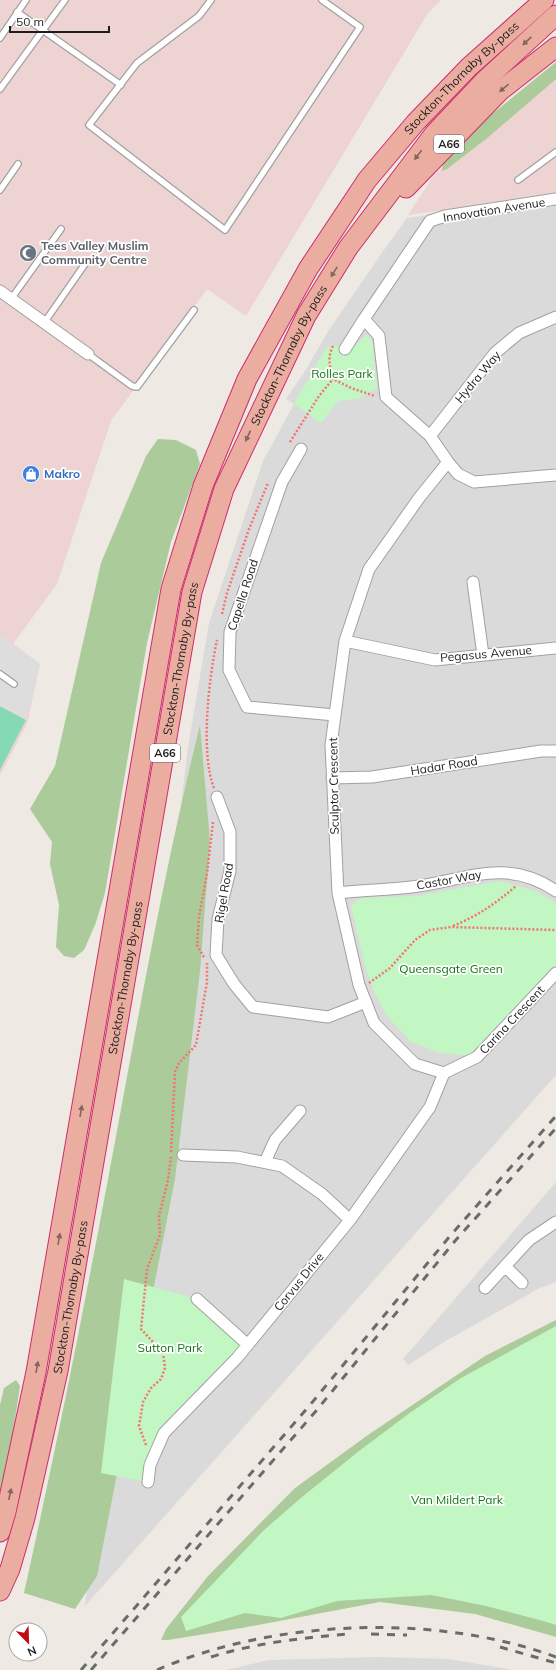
<svg xmlns="http://www.w3.org/2000/svg" width="556" height="1670" font-family="Mulish,sans-serif">
<rect width="100%" height="100%" fill="#eee9e3"/>
<path fill="#dbdada" d="M556,196V1075L85,1606L188,747L209,623L263,461L294,404L286,399L305,371L329,330L379,257L407,218Z
M556,1182V1282L538,1289L444,1342L408,1365L403,1359Z
M379,1657L448,1659L514,1670H226L269,1660Z"/>
<path fill="#eed3d3" d="M0,0H441L428,13L246,316L207,289L111,421L57,584L13,644L40,664L27,724L0,775Z
M556,74V194L408,215L434,175L506,112Z"/>
<path fill="#abcb9a" d="M556,62V79L486,139L447,169L442,171L443,163L486,119Z
M158,439L176,440L196,450L200,464L171,542L147,643L105,893L95,925L84,950L74,958L64,956L56,947L59,905L50,864L52,842L30,809L55,766L101,563L146,456Z
M200,725L210,842L200,971L175,1179L97,1576L75,1609L24,1593C51,1471 76,1349 99,1227C131,1059 159,891 200,725Z
M556,1320V1340L382,1583L556,1619V1637L475,1614L380,1602L242,1628L168,1640H161L166,1629L208,1576L295,1488L368,1435L485,1356Z
M16,1380L20,1386L11,1446L0,1500V1405L4,1388Z"/>
<path fill="#c2f6c3" d="M367,335L372,341L377,388L358,399L338,401L321,423L294,404L326,348L338,346L345,349L351,348Z
M500,881L535,891L556,903V973L477,1057L437,1052L410,1041L387,1016L374,991L366,970L351,906L361,898L416,896Z
M124,1279L197,1299L248,1345L164,1433L148,1482L101,1473Z
M556,1326V1625L547,1622L486,1606L431,1595L337,1601L281,1618L245,1613L186,1631L181,1617L264,1530L302,1497L359,1451L411,1412L461,1378Z"/>
<path fill="#85d9b3" d="M0,706L26,720L0,770Z"/>
<path fill="#ddd" d="M0,634L40,664L26,720L0,706Z"/>
<g fill="none" stroke-linecap="round" stroke-linejoin="round">
<defs>
<path id="service" d="M211,0L199,16L137,63L89,125L225,230L360,27L322,0
M17,12L121,85
M0,38L26,0
M0,89L65,0
M518,180L556,152
M0,190L18,164
M11,299L61,229
M44,323L85,264
M88,354L132,386L137,387L194,310
M0,674L14,684"/>
<path id="minor" d="M556,199L445,216L430,221L364,319L379,336L386,397L430,436L448,462L458,474L474,482L556,475
M0,291L88,354
M345,349L364,319
M430,436L495,353L519,333L556,317
M301,449L282,482L230,632L229,670L247,707L335,715
M473,582L483,655
M345,641L435,660L556,648
M332,778L372,777L541,751H556
M217,797L230,832V871L218,919L216,955L234,984L253,1007L328,1017L366,1002
M338,893C362,890 387,890 411,887C465,881 505,856 556,891
M444,1073L415,1064L374,1023L359,985L338,893L331,745L345,641L369,569L419,498L448,462
M444,1073L477,1057L556,973
M183,1155L237,1157L282,1166L322,1194L350,1220
M265,1162L275,1140L300,1111
M505,1266L522,1283
M485,1288L529,1240L556,1222
M197,1299L248,1345
M148,1482L150,1465L164,1433L237,1358L350,1220L430,1107L444,1073"/>
<g id="trunk">
<path d="M406,188L500,91L556,47"/>
<path id="s1" d="M0,1532L6,1512L36,1372L171,589L203,486L247,379L308,269L367,180L416,122L469,67L544,0"/>
<path id="s2" d="M0,1591L10,1569L25,1518L58,1371L192,592L224,489L306,316L348,248L434,134L484,81L556,15"/>
</g>
</defs>
<use href="#service" stroke="#a1a1a1" stroke-width="8"/>
<use href="#minor" stroke="#a1a1a1" stroke-width="13"/>
<use href="#trunk" stroke="#ce2d6e" stroke-width="21"/>
<path stroke="#f27570" stroke-width="2.5" stroke-dasharray="2 2" stroke-linecap="butt" d="M333,346C327,357 330,368 333,379L351,388L375,396
M290,442L319,396L333,379
M222,614L227,593L249,529L268,483
M214,788C200,753 209,677 217,640
M453,926C479,915 495,904 516,886
M204,957L197,945L199,917L207,874L213,822
M369,983L390,968L415,940L430,930L451,927L556,930
M171,1152L175,1072L179,1063L196,1045L207,982V963
M146,1445L139,1426L143,1402L151,1388L161,1379L165,1368L163,1353L141,1329L147,1269L160,1235L159,1216L168,1180L171,1157"/>
<use href="#service" stroke="#fff" stroke-width="5.5"/>
<use href="#minor" stroke="#fff" stroke-width="11"/>
<use href="#trunk" stroke="#ecada1" stroke-width="19"/>
<path stroke="#6b6b6b" stroke-width="3" stroke-dasharray="8 8" stroke-linecap="butt" d="M371,1634L407,1635
M500,1647L556,1663
M211,1657C255,1643 302,1638 347,1634
M81,1670L310,1405L450,1236L556,1116
M91,1670L316,1411L455,1241L556,1128
M157,1670C273,1619 437,1613 556,1657"/>
</g>
<defs><path id="oneway-solid" d="M-6-.8H1V-3.2L6.5 0L1 3.2V.8H-6Z"/></defs>
<g fill="#84655f">
<use href="#oneway-solid" transform="translate(527 41) rotate(137)"/>
<use href="#oneway-solid" transform="translate(504 88) rotate(140)"/>
<use href="#oneway-solid" transform="translate(418 155) rotate(127)"/>
<use href="#oneway-solid" transform="translate(334 272) rotate(122)"/>
<use href="#oneway-solid" transform="translate(248 436) rotate(115)"/>
<use href="#oneway-solid" transform="translate(81 1111) rotate(-80)"/>
<use href="#oneway-solid" transform="translate(59 1239) rotate(-80)"/>
<use href="#oneway-solid" transform="translate(37 1367) rotate(-80)"/>
<use href="#oneway-solid" transform="translate(10 1494) rotate(-78)"/>
</g>
<defs>
<symbol id="mosque-disc" viewBox="-11 -11 22 22"><circle r="9.5" fill="#6b7280" stroke="#fff"/><path d="M3.5-4.9A6 6 0 1 0 3.5 4.9A5 5 0 1 1 3.5-4.9Z" fill="#fff"/></symbol>
<symbol id="shop-disc" viewBox="-11 -11 22 22"><circle r="9.5" fill="#3f7fe0" stroke="#fff"/><path d="M-5-2.5h2.3a2.7 3.5 0 0 1 5.4 0H5L5.5 6h-11ZM-1.5-2.5h3a1.5 2.3 0 0 0-3 0Z" fill="#fff"/></symbol>
</defs>
<g fill-rule="evenodd">
<use href="#mosque-disc" x="18" y="243" width="20" height="20"/>
<use href="#shop-disc" x="21" y="464" width="20" height="20"/>
</g>
<g text-anchor="middle" stroke-width="3.5" stroke-linejoin="round" paint-order="stroke">
<g fill="#fff" stroke="#616161" stroke-width="1">
<rect x="434" y="135" width="30" height="18" rx="3"/>
<rect x="150" y="744" width="30" height="18" rx="3"/>
</g>
<g font-size="11" font-weight="bold" fill="#1d1d1d">
<text x="449" y="148">A66</text>
<text x="165" y="757">A66</text>
</g>
<g font-size="12" fill="#1d1d1d" stroke="#fff">
<text dy="4" stroke="none"><textPath href="#s1" startOffset="1554">Stockton-Thornaby By-pass</textPath></text>
<text transform="translate(494 210) rotate(-9)" y="4">Innovation Avenue</text>
<text dy="4" stroke="none"><textPath href="#s2" startOffset="1275">Stockton-Thornaby By-pass</textPath></text>
<text transform="translate(478 377) rotate(-50)" y="4">Hydra Way</text>
<text transform="translate(243 595) rotate(-72)" y="4">Capella Road</text>
<text transform="translate(486 654) rotate(-5)" y="4">Pegasus Avenue</text>
<text dy="4" stroke="none"><textPath href="#s2" startOffset="951">Stockton-Thornaby By-pass</textPath></text>
<text transform="translate(444 766) rotate(-9)" y="4">Hadar Road</text>
<text transform="translate(334 786) rotate(-91)" y="4">Sculptor Crescent</text>
<text transform="translate(449 880) rotate(-10)" y="4">Castor Way</text>
<text transform="translate(224 893) rotate(-80)" y="4">Rigel Road</text>
<text dy="4" stroke="none"><textPath href="#s2" startOffset="627">Stockton-Thornaby By-pass</textPath></text>
<text transform="translate(512 1020) rotate(-47)" y="4">Carina Crescent</text>
<text transform="translate(299 1282) rotate(-51)" y="4">Corvus Drive</text>
<text dy="4" stroke="none"><textPath href="#s2" startOffset="303">Stockton-Thornaby By-pass</textPath></text>
</g>
<g font-size="12" font-weight="bold" fill="#5b616d" stroke="#fff" text-anchor="start">
<text x="41" y="250">Tees Valley Muslim<tspan x="41" dy="14">Community Centre</tspan></text>
</g>
<g font-size="12" fill="#117513" stroke="#fff">
<text x="342" y="378">Rolles Park</text>
<text x="451" y="973">Queensgate Green</text>
<text x="170" y="1352">Sutton Park</text>
<text x="457" y="1504">Van Mildert Park</text>
</g>
<g font-size="12" font-weight="bold" fill="#366cbe" stroke="#fff" text-anchor="start">
<text x="44" y="478">Makro</text>
</g>
</g>
<g transform="translate(28 1642) rotate(157)"><circle r="19" fill="#ffffff" stroke="#a5a5a5"/>
<path d="M0-3L7 15L0 10L-7 15Z" fill="#bf0b16"/>
<text y="-6" font-size="11" font-weight="bold" text-anchor="middle" fill="#1d1d1d">N</text>
</g>
<path d="M10 26v6h99v-6" fill="none" stroke="#1d1d1d" stroke-width="2"/>
<text x="16" y="26" font-size="12" fill="#1d1d1d" stroke="#ffffff" stroke-width="3" paint-order="stroke">50 m</text>
</svg>
